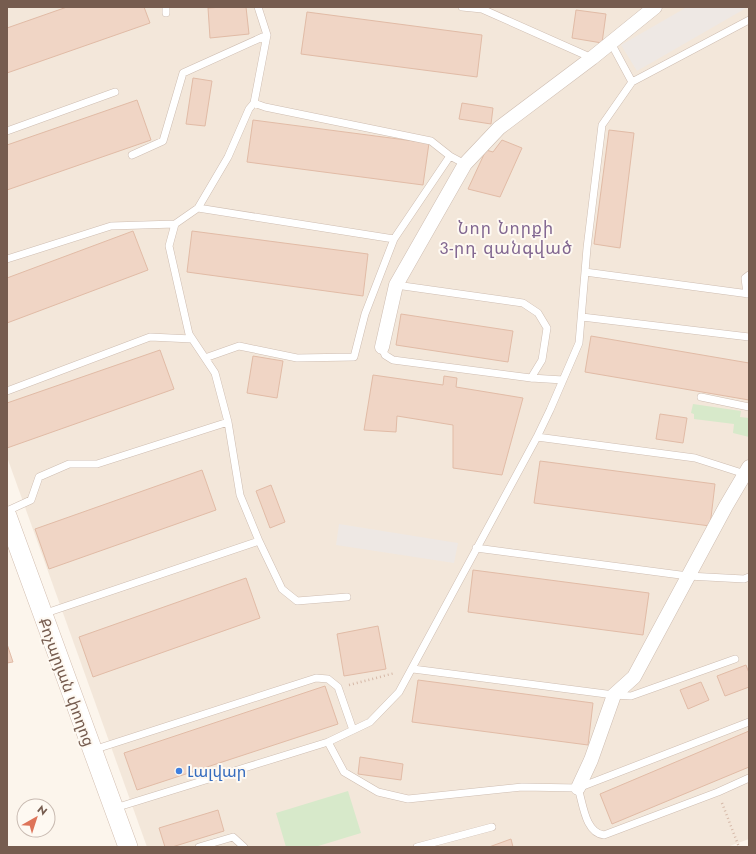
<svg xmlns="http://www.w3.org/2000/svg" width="756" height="854" font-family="Jost,'Noto Sans Armenian',sans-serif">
<rect width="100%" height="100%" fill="#fcf5ec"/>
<path fill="#f3e7da" d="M7,7H749V839L727,847H147L7,457Z"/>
<path fill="#eee8e4" d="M687,7H748L637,71L621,45Z
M339,524L458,543L454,563L336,545Z"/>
<path fill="#d7e9ca" d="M693,404L741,411L740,417L749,418V437L733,433L734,424L694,419V414L691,413Z
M348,791L361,833L315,847H286L276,813Z"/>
<path fill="#f0d5c5" stroke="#e1bba6" d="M67,7H144L150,23L7,73V28Z
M223,7H246L249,34L210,38L208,8Z
M576,10L606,14L602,43L572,38Z
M307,12L482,35L477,77L301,54Z
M193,78L212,81L205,126L186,124Z
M137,100L151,140L7,190V145Z
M462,103L493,108L491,124L459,119Z
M253,120L429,143L423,185L247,162Z
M609,130L634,133L620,248L594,244Z
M502,140L522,148L500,197L468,189L486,150L493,152Z
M133,231L148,270L7,323V278Z
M192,231L368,254L363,296L187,272Z
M401,314L513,331L508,362L396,345Z
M591,336L749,363V400L585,372Z
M160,350L174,389L7,448V403Z
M253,356L283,361L277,398L247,393Z
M373,375L443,385L444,376L457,378L456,387L523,398L502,475L453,468V425L397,416L396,432L364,430Z
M660,414L687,418L683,443L656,439Z
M540,461L715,484L710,526L534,503Z
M202,470L216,510L49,569L35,529Z
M271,485L285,522L270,528L256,491Z
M473,570L649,593L643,635L468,612Z
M246,578L260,618L93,677L79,637Z
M378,626L386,669L344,676L337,634Z
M7,644L13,662L7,663Z
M746,665L749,673V687L725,696L717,676Z
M418,680L593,703L588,745L412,722Z
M701,682L709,700L688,709L680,690Z
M325,686L338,724L137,790L124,753Z
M749,731V767L612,824L600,794Z
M360,757L403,764L401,780L358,774Z
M218,810L224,831L172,847H165L159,828Z
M511,839L513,847H489Z"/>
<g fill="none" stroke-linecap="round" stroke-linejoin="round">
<defs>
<path id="lane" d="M258,7L267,35L254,103L249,109L228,157L198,208L175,224L169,246L189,334L215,373L228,422L240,495L259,541L282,589L297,601L347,597
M462,7L482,9L592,58
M166,13V7
M632,82L749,20
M254,103L265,107L431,141L450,156L465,164
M7,131L115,92
M132,155L163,141L183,73L267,35
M198,208L394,239
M7,259L111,226L175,224
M585,272L749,294
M396,285L523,303L538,313L547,328L542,360L531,378
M747,294L745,278L749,275
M582,317L749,337
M382,347L385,355L393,360L531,378L563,380
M205,358L239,346L297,358L354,357L365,314L394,239L450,156
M7,391L150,337L192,339
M701,397L749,407
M537,437L695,458L745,474
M7,511L31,500L39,477L69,464H97L228,422
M476,548L688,576L744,579L749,577
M43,614L259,541
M413,669L614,695L631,696L735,659
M328,742L344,772L378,792L408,799L522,787L578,788L749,722
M93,750L316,678L328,679L338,687L353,730
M578,788C583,803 585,833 604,835L718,792L749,778
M115,808L328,742L370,722L399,692L537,437L550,410L579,343L587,248L602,125L632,82L611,43
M199,847L233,837L244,847
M417,847L492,827"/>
<path id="street" d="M382,347L396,285L465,164L499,128L592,58L655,7
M578,788L591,760L614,695L634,677L726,506L749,467"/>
<path id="secondary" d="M7,516L128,847"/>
</defs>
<use href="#lane" stroke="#cebdb1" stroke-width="8"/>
<use href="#street" stroke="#cebdb1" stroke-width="15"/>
<use href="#secondary" stroke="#d3bfb1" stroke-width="20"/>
<path stroke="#d5b8a7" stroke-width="2.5" stroke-dasharray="1 3" stroke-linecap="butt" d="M349,685L395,673
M722,803L739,847"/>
<use href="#lane" stroke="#fff" stroke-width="7"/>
<use href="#street" stroke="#fff" stroke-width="14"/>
<use href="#secondary" stroke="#fff" stroke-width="19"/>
</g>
<circle fill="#3f7fe0" stroke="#fef9f2" stroke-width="1.5" cx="179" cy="771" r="4"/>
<g text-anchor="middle" stroke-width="4" stroke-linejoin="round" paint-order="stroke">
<g font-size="16" fill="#765c4f" stroke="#fef9f2">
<text transform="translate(67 682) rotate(70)" y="6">Քոչարյան փողոց</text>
</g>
<g font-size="16" fill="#366cbe" stroke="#fef9f2" text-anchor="start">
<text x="187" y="777">Լալվար</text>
</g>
<g font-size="17" letter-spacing="1" fill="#826791" stroke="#fef9f2">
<text x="506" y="234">Նոր Նորքի<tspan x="506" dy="20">3-րդ զանգված</tspan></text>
</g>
</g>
<rect width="756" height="854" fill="none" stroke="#765c4f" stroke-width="16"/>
<g transform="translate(36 818) rotate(39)"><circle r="19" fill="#fef9f2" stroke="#c8bab1"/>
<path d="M0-3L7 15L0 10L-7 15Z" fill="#de7459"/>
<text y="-6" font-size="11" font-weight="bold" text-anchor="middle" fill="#765c4f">N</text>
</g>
</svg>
